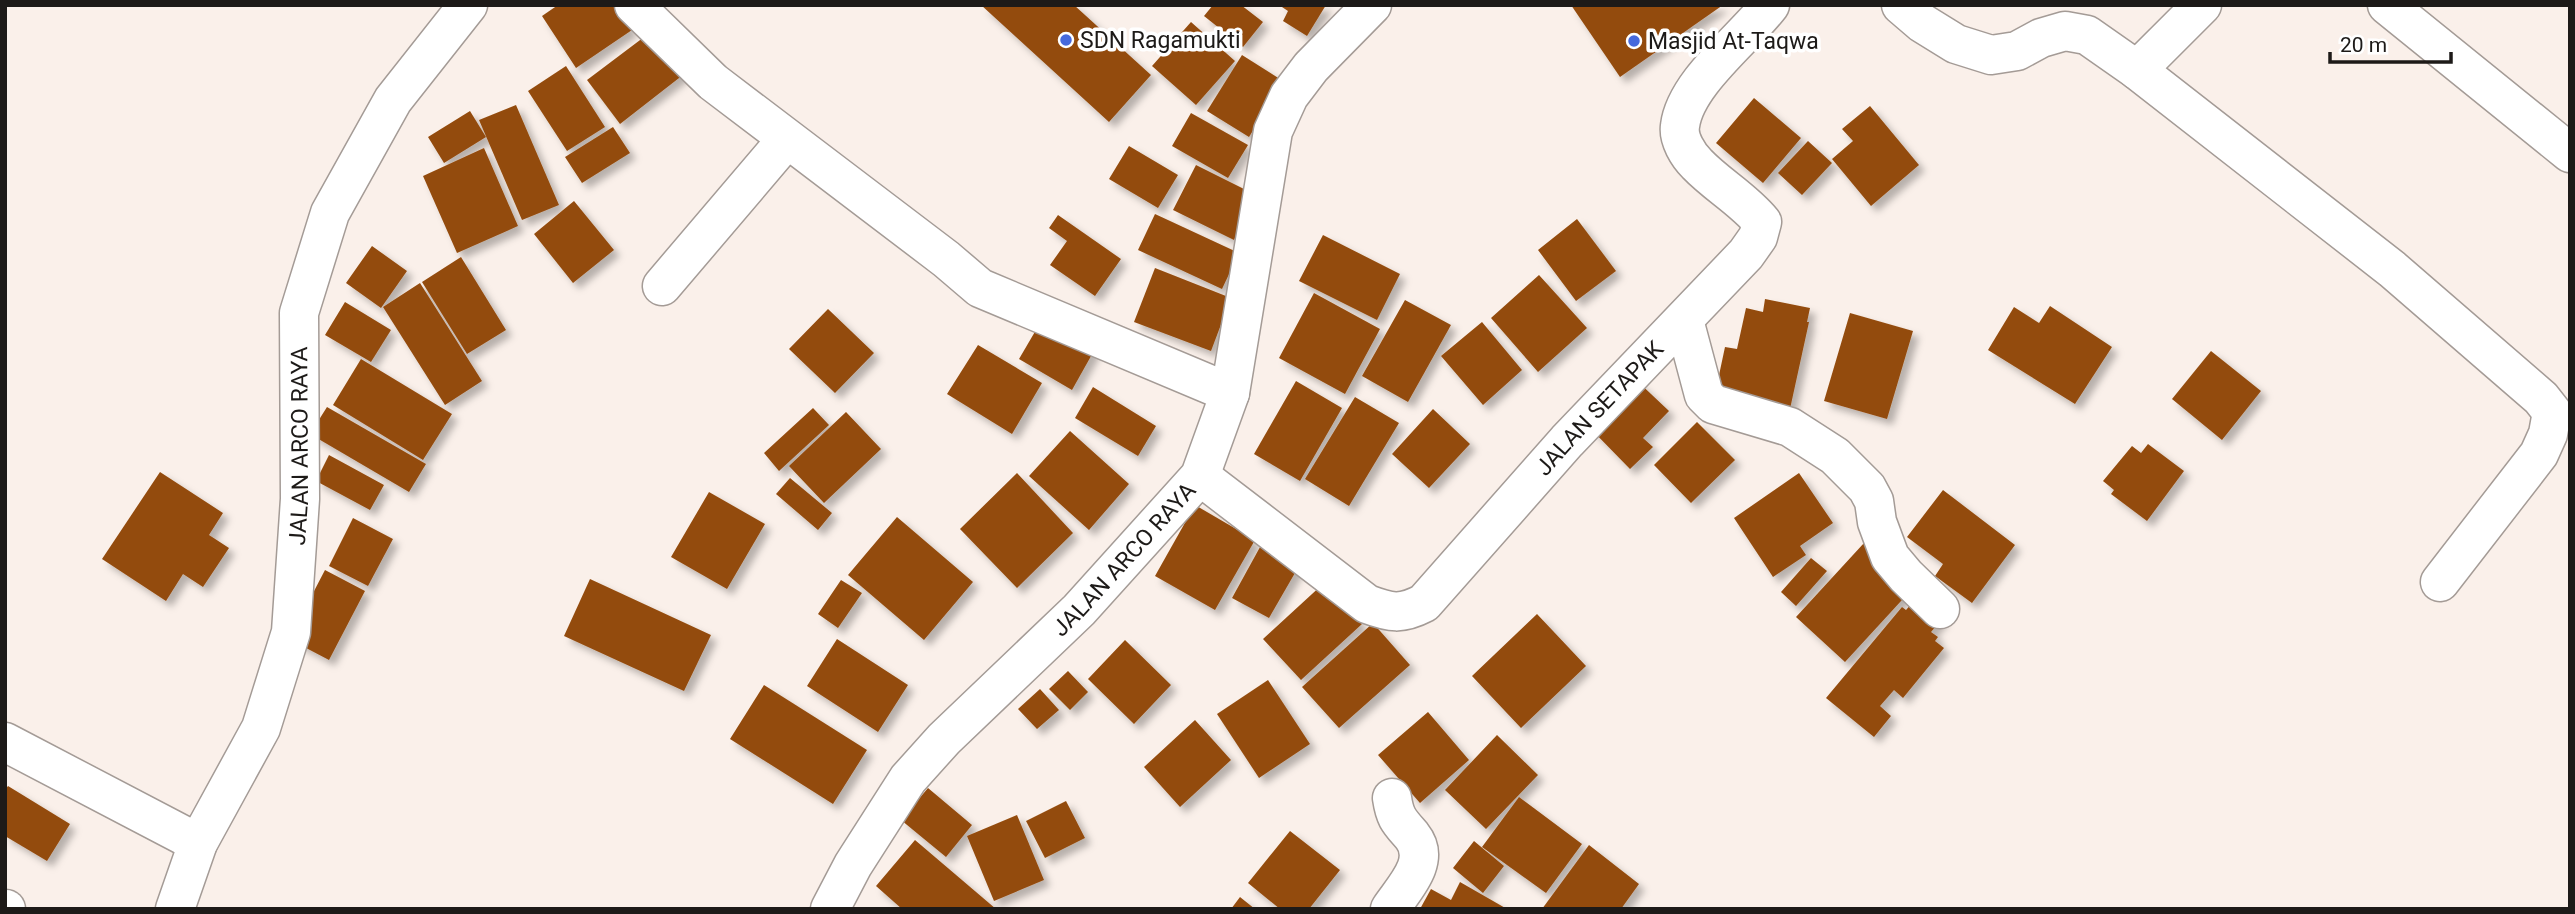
<svg xmlns="http://www.w3.org/2000/svg" width="2575" height="914" font-family="Roboto,sans-serif">
<defs>
<filter id="shadow"><feDropShadow dx="6" dy="6" stdDeviation="3.5" flood-color="#0004"/></filter>
</defs>
<rect width="100%" height="100%" fill="#faf0ea"/>
<path fill="#934b0d" filter="url(#shadow)" d="M558,5H616L632,30L576,68L542,16Z
M981,5H1074L1151,75L1109,122Z
M1213,5H1241L1263,22L1243,47L1204,16Z
M1279,5H1326L1307,36L1283,21L1288,11Z
M1571,5H1723L1620,77Z
M1191,22L1235,61L1196,105L1152,66Z
M656,28L688,71L620,124L587,80Z
M1242,55L1283,81L1249,137L1207,111Z
M566,66L605,127L567,151L528,91Z
M1754,98L1801,138L1763,183L1716,143Z
M516,105L559,205L522,220L479,120Z
M1870,106L1919,165L1871,206L1832,159L1853,141L1842,129Z
M470,111L486,137L444,163L428,137Z
M1191,113L1248,145L1228,178L1172,146Z
M613,127L630,153L582,183L565,157Z
M1808,141L1832,163L1802,195L1778,173Z
M1129,146L1178,175L1158,208L1109,179Z
M484,148L518,226L457,253L423,176Z
M1196,165L1256,195L1234,240L1173,210Z
M574,201L614,250L573,283L534,234Z
M1155,214L1239,253L1222,289L1138,250Z
M1058,215L1121,259L1095,296L1050,265L1067,241L1049,228Z
M1577,219L1616,271L1576,301L1538,250Z
M1323,235L1400,274L1377,320L1299,281Z
M372,246L407,271L381,308L346,283Z
M461,257L506,330L467,354L422,282Z
M1155,268L1231,298L1211,351L1134,322Z
M1539,275L1587,328L1538,372L1491,318Z
M420,283L482,381L445,405L383,307Z
M1314,293L1380,329L1345,394L1279,358Z
M1765,299L1810,308L1807,322H1809L1790,409L1715,394L1725,347L1737,349L1746,308L1763,312Z
M1405,300L1451,325L1408,402L1362,376Z
M345,302L391,330L371,362L325,335Z
M2050,306L2112,347L2075,404L1988,350L2014,307L2039,323Z
M828,309L874,353L835,393L789,349Z
M1850,313L1913,331L1887,419L1824,401Z
M1043,318L1095,349L1072,390L1019,359Z
M1482,322L1522,370L1483,405L1441,356Z
M978,345L1042,383L1012,434L947,394Z
M2211,351L2261,391L2222,440L2172,399Z
M361,359L452,414L423,460L333,405Z
M1633,377L1669,411L1643,438L1653,447L1630,469L1587,425Z
M1296,381L1342,408L1300,481L1254,454Z
M1093,387L1156,426L1138,456L1075,418Z
M1355,397L1399,423L1349,506L1305,479Z
M327,407L426,464L409,492L310,434Z
M813,408L829,425L779,471L764,453Z
M1433,409L1470,444L1429,488L1392,454Z
M846,412L881,449L824,503L789,466Z
M1697,422L1735,460L1691,503L1654,465Z
M1070,431L1129,484L1089,530L1029,476Z
M2148,444L2184,471L2147,521L2111,494L2114,490L2103,481L2132,446L2141,453Z
M329,455L384,485L370,510L316,481Z
M160,472L223,513L209,535L229,548L203,587L183,574L166,601L102,559Z
M1017,473L1073,533L1017,588L960,529Z
M1799,473L1833,523L1800,546L1806,555L1773,577L1734,518Z
M790,478L832,513L818,530L776,494Z
M1943,490L2015,545L1972,603L1935,576L1943,564L1907,537Z
M709,492L765,524L727,589L671,557Z
M1195,505L1255,540L1215,610L1155,576Z
M897,517L973,582L924,640L848,575Z
M353,518L393,539L368,586L329,566Z
M1265,538L1303,559L1269,618L1232,598Z
M1864,543L1913,588L1845,662L1796,617Z
M1811,558L1827,571L1796,606L1781,592Z
M325,570L365,591L329,660L289,639Z
M590,579L711,635L684,691L564,636Z
M841,580L862,593L838,628L818,614Z
M1324,583L1362,624L1301,680L1263,639Z
M1919,595L1943,618L1931,632L1938,637L1935,641L1944,648L1903,698L1894,690L1880,706L1891,716L1874,737L1826,698L1902,607L1906,610Z
M1537,614L1586,666L1521,728L1472,676Z
M1373,623L1410,665L1339,728L1302,687Z
M837,639L908,685L878,732L807,686Z
M1125,640L1171,685L1134,724L1088,679Z
M1068,671L1088,692L1070,710L1049,689Z
M1268,680L1310,744L1259,778L1217,714Z
M764,685L867,750L833,804L730,739Z
M1040,689L1059,710L1037,729L1018,709Z
M1428,712L1469,760L1420,803L1378,755Z
M1195,720L1231,760L1180,807L1144,767Z
M1497,735L1538,775L1486,829L1445,790Z
M8,786L70,824L47,861L5,836V790Z
M928,788L972,825L946,857L901,820Z
M1519,797L1582,844L1546,893L1482,847Z
M1066,801L1085,838L1045,858L1026,821Z
M1017,815L1044,880L994,901L967,836Z
M1290,831L1340,870L1309,909H1280L1248,883Z
M915,840L996,909H902L876,886Z
M1474,841L1504,866L1483,893L1453,868Z
M1589,845L1639,884L1621,909H1542Z
M1460,882L1507,909H1420L1431,889L1451,900Z
M1240,897L1255,909H1231Z"/>
<g fill="none" stroke-linecap="round" stroke-linejoin="round">
<defs>
<g id="street">
<path d="M634,5L713,82L946,259L980,288L1230,393"/>
<path d="M1901,5L1922,23L1956,44L1991,55L2017,51L2041,38L2065,31L2087,35L2137,70L2392,269L2541,398L2552,412L2548,434L2539,454L2440,582"/>
<path d="M2387,5L2570,153"/>
<path d="M2137,70L2202,5"/>
<path d="M662,286L787,139"/>
<path d="M1684,320L1704,395L1713,404L1790,427L1835,456L1867,488L1874,501L1877,522L1890,557L1906,576L1940,609"/>
<path id="s1" d="M1200,476L1367,604C1391,613 1401,615 1424,603L1567,441L1746,254L1758,237L1762,222C1743,199 1717,185 1697,164C1688,155 1678,139 1680,126C1685,83 1745,38 1770,5"/>
<path d="M5,742L198,843"/>
<path d="M5,909H6"/>
<path id="s2" d="M830,909L853,865L908,779L944,739L1079,610L1200,476L1230,393L1273,131L1289,96L1311,67L1372,5"/>
<path d="M1390,909C1404,888 1432,861 1412,836C1399,821 1395,818 1392,798"/>
</g>
<g id="secondary">
<path id="s3" d="M175,909L198,843L261,728L291,632L300,499L299,313L330,213L393,100L468,5"/>
</g>
</defs>
<use href="#street" stroke="#a49b96" stroke-width="41"/>
<use href="#secondary" stroke="#a49b96" stroke-width="41"/>
<use href="#street" stroke="#fff" stroke-width="38"/>
<use href="#secondary" stroke="#fff" stroke-width="38"/>
</g>
<g fill="#4669dc" stroke="#fff" stroke-width="2.5">
<circle cx="1066" cy="40" r="7"/>
<circle cx="1634" cy="41" r="7"/>
</g>
<g text-anchor="middle" stroke-width="7" stroke-linejoin="round" paint-order="stroke">
<g font-size="23" fill="#1d1a18" stroke="#fff" text-anchor="start">
<text x="1080" y="48">SDN Ragamukti</text>
<text x="1648" y="49">Masjid At-Taqwa</text>
</g>
<g font-size="23" fill="#1d1a18" stroke="#fff">
<text dy="8" stroke="none"><textPath href="#s1" startOffset="532">JALAN SETAPAK</textPath></text>
<text dy="8" stroke="none"><textPath href="#s3" startOffset="488">JALAN ARCO RAYA</textPath></text>
<text dy="8" stroke="none"><textPath href="#s2" startOffset="460">JALAN ARCO RAYA</textPath></text>
</g>
</g>
<rect width="2575" height="914" fill="none" stroke="#1d1a18" stroke-width="14"/>
<path d="M2330 52v10h121v-10" fill="none" stroke="#1d1a18" stroke-width="3.5"/>
<text x="2340" y="52" font-size="21" fill="#1d1a18" stroke="#ffffff" stroke-width="5" paint-order="stroke">20 m</text>
</svg>
